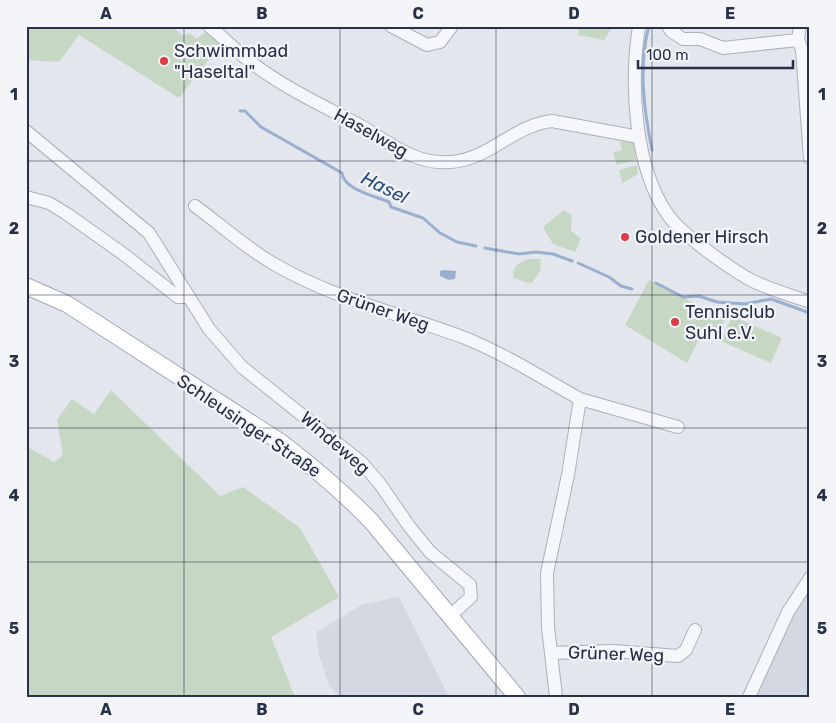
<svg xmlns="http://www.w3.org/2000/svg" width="836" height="723" font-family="Rubik,sans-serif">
<rect width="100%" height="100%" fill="#e3e6ed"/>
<path fill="#d4d8e2" d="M810,590V697H756L784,630Z
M399,597L449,697H341L329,686L318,652L316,632L363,604Z"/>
<path fill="#c6d7c3" d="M26,26H170L184,36L189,33L197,39L205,32L221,44L179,98L79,35L59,62L26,60Z
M580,26H613L604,40L578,35Z
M620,142H631L635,145L636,160L617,165L613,153L622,150Z
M637,165L638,174L622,183L619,170Z
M564,210L572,215L571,231L581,238L575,252L553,244L543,227Z
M528,259H541L540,271L533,282L527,283L513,277C513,266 518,263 528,259Z
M649,280L725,319L717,338L703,331L687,363L625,325Z
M732,316L782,338L771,363L721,341Z
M111,390L220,496L243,487L300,528L339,597L271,637L295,697H26V446L54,462L63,455L57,420L72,399L94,414Z"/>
<path fill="#9aafd0" d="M444,270L456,271L455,279L449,280L440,276V271Z"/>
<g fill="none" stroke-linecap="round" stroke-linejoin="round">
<path stroke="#9aafd0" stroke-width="3" d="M649,26C638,66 644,110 652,150
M240,111H245L261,127L342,173C344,190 375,196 389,202L391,207L423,218L440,233L457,242L476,246
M485,248L519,254L536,252L553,254L572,261
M578,263L609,277L621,286L632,289
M656,283L683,297L699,296L717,302L745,304L771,299L810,313"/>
<defs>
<path id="minor" d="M209,26C224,38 237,52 252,63C286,89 324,106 361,126C390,143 415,165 451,162C490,159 514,125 552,121L639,137
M391,26L427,45L440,42L452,26
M639,26C630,83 634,167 668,215C681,234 728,267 749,279C767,289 790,295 810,302
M668,26L671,31L683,39H700L723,48L798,40
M800,26L798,40L802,50L810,158
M26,131L149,233L209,329L242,367L362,463L380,484L409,526L430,552L470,585L471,597L450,616
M26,197L49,203L67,214L126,256L178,297H188
M195,206C221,225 246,248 274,264C334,299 401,314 465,338C505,354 542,378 580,399L568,475L547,573L548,627L556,697
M580,399L678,427
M551,653L614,651L678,656L686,650L695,630
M749,697L788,612L810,578"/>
<path id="major" d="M26,286L67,304L282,443C313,467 343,492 371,521L517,697"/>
</defs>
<use href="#minor" stroke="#abb0bb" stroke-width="14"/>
<use href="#major" stroke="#a1a8ba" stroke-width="18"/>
<use href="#minor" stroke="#f6f7fa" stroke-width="12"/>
<use href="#major" stroke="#fff" stroke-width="16"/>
</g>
<path fill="none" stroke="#283147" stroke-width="1" stroke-opacity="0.55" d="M184,26V697M340,26V697M496,26V697M652,26V697M26,161H810M26,295H810M26,428H810M26,562H810"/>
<g fill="#de3b45" stroke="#f3f5f9" stroke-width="2">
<circle cx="164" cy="61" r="5"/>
<circle cx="625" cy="237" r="5"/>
<circle cx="675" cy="322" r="5"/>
</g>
<g text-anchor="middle" stroke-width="4.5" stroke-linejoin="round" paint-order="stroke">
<g font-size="18" fill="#283147" stroke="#f3f5f9" text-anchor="start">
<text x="174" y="57">Schwimmbad<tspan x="174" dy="21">"Haseltal"</tspan></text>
<text x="635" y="243">Goldener Hirsch</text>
<text x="685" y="318">Tennisclub<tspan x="685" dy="21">Suhl e.V.</tspan></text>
</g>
<g font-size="18" fill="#283147" stroke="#f3f5f9">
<text transform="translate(371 133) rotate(29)" y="6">Haselweg</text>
<text transform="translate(383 310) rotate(19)" y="6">Grüner Weg</text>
<text transform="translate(249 426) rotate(34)" y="6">Schleusinger Straße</text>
<text transform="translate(335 443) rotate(41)" y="6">Windeweg</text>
<text transform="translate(616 654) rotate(2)" y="6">Grüner Weg</text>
</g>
<g font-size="19" font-style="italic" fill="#2d4b80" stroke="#f3f5f9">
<text transform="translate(385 187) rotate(26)" y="7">Hasel</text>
</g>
</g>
<rect width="836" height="723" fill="none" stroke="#f3f5f9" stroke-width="55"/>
<path d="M638 60v8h155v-8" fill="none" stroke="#283147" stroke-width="2.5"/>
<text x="646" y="60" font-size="15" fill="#283147" stroke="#f3f5f9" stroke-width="4" paint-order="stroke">100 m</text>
<rect x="28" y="28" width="780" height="668" fill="none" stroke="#283147" stroke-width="2"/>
<g font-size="16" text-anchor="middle" font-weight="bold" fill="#283147">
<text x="106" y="19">A</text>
<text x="262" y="19">B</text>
<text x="418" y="19">C</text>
<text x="574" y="19">D</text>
<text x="730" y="19">E</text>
<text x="14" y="100">1</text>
<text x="822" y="100">1</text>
<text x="14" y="234">2</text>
<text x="822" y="234">2</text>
<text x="14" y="367">3</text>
<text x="822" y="367">3</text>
<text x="14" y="501">4</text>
<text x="822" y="501">4</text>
<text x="14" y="634">5</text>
<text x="822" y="634">5</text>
<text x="106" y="715">A</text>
<text x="262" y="715">B</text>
<text x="418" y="715">C</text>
<text x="574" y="715">D</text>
<text x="730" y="715">E</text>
</g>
</svg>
